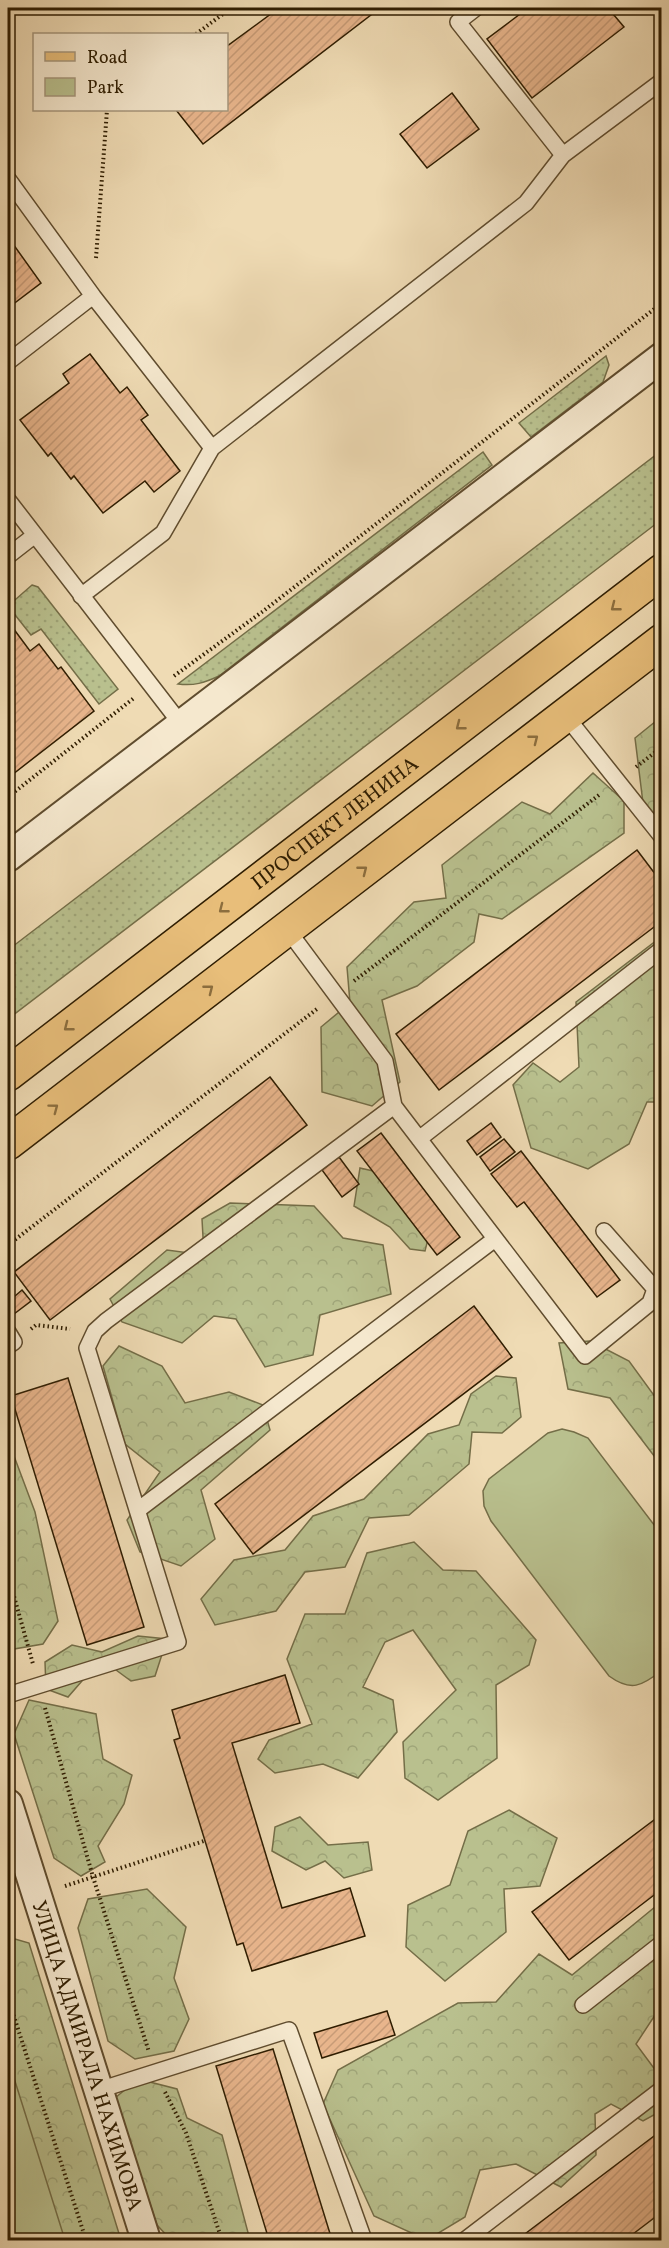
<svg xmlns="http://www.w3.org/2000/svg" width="669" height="2248" font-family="Vollkorn,serif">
<defs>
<pattern id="grass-dots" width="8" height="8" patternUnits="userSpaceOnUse" patternTransform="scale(1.5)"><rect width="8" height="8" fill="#b9c08e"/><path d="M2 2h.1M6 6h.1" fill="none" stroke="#9fa579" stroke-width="1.8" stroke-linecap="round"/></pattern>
<pattern id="forest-crowns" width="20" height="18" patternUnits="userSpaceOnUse" patternTransform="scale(1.5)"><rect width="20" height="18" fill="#b9c08e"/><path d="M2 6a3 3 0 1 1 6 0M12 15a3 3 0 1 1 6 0" fill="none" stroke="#9fa579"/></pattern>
<pattern id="building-hatch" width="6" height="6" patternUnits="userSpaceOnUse" patternTransform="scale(1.5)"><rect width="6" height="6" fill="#e8b58c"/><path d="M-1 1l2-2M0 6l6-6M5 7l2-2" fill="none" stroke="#c79b77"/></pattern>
</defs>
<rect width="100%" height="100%" fill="#efdbb4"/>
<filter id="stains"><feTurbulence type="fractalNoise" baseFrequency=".00333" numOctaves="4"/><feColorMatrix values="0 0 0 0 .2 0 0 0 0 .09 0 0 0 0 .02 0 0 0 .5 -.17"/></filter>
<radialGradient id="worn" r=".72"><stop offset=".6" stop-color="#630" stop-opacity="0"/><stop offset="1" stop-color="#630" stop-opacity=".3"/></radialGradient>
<path fill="url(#grass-dots)" stroke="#746e48" stroke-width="1.5" d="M606,356L609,365L603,382L531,437L519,423Z
M661,451V520L8,1019V950Z
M483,452L492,465L219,676C204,683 194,686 178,684Z
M32,585L38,587L118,689L99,704L41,629L31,635L8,606Z"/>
<path fill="url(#forest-crowns)" stroke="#746e48" stroke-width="1.5" d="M661,717V826L643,803L635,738Z
M593,773L624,801V833L502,919L479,914L474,942L417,986L382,1000L400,1082L372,1106L322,1092L321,1027L350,1003L347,967L414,902L446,898L442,865L522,802L550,814Z
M661,937V1102H647L629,1144L588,1169L531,1148L513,1085L533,1063L560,1082L579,1067L576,1002Z
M360,1168L404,1178L432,1223L425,1251L410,1249L390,1227L354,1206Z
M230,1203L314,1206L343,1238L383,1245L391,1294L320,1315L313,1355L265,1367L236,1319L214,1316L182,1343L122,1322L110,1299L167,1250L204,1255L202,1219Z
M590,1341L629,1361L661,1405V1465L610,1398L568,1389L559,1343Z
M119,1346L162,1366L185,1403L229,1392L263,1405L270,1430L201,1490L215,1539L181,1566L140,1552L127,1520L160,1472L125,1444L103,1366Z
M496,1376L516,1378L521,1417L502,1433L472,1432L469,1464L409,1515L369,1518L345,1567L305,1572L276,1611L215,1625L201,1599L234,1560L285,1550L313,1516L364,1499L428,1434L459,1425L471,1394Z
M8,1440L35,1512L58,1621L43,1644L8,1650Z
M414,1542L443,1570L476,1571L536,1640L529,1665L496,1685L497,1758L438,1800L405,1778L403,1742L456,1690L413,1630L385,1642L363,1687L393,1700L397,1732L358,1778L323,1764L275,1773L258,1759L269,1740L312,1724L287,1659L305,1614H345L367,1553Z
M138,1636L167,1639L155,1676L131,1681L101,1659L68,1697L46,1689L45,1662L72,1645L102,1652Z
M29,1700L96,1714L103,1759L132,1775L124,1804L98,1846L105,1862L81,1876L54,1858L14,1734Z
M509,1810L557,1838L540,1886L504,1889L506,1932L445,1981L406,1947L408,1905L450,1885L468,1831Z
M300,1817L328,1845L368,1842L372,1870L344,1878L325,1861L306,1870L272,1851L275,1827Z
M147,1889L186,1927L174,1978L189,2019L174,2051L135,2059L108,2041L78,1928L88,1899Z
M661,1902V2006L636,2044L656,2071L661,2068V2111L643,2121L611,2104L595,2114L596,2155L561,2187L516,2164L480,2170L465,2217L427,2240L374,2216L323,2104L338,2070L458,2003L496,2002L539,1954L572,1975Z
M8,1937L29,1943L121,2240H8Z
M138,2079L177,2089L187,2118L222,2135L250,2240H171L157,2225L115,2098Z"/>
<path fill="#b9c08e" stroke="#746e48" stroke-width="1.5" d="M562,1429L574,1432L588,1438L661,1534V1671C642,1686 631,1692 609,1676L491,1521L484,1506L483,1491L489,1479L548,1433Z
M8,2059L65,2240H8Z"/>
<path fill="url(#building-hatch)" stroke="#2f1d01" stroke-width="1.5" d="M279,8H380L203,144L176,110H226V47Z
M528,8H608L624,27L532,98L487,39Z
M452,93L479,129L427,168L400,134Z
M8,237L41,283L8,308Z
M90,354L120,393L127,387L148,415L141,420L180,471L154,492L145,481L103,513L74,476L71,479L51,453L48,456L20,420L69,383L63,374Z
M13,628L30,651L39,644L58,669L61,667L94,711L8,778V632Z
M637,850L662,883V921L439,1090L396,1034Z
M270,1077L307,1125L50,1320L14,1272Z
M491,1123L501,1137L477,1155L467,1141Z
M381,1133L460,1237L437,1255L357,1151Z
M504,1139L515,1152L490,1171L480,1157Z
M521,1151L620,1280L597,1297L524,1202L517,1207L491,1174Z
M339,1157L359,1184L342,1197L322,1170Z
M22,1290L31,1301L14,1314L8,1305V1302Z
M474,1306L512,1357L253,1554L215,1504Z
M68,1378L144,1627L87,1645L11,1396Z
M285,1675L300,1723L232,1743L282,1908L350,1888L365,1936L252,1971L243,1943L237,1945L174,1740L180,1738L172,1710Z
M662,1814V1889L569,1960L532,1912Z
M387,2011L395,2035L322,2058L314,2033Z
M273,2049L332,2240H269L216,2066Z
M662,2130V2212L625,2240H517Z"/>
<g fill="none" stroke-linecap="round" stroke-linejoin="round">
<defs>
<path id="lane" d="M476,8L458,22L563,155
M8,179L93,296
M8,362L93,296L212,448L526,203L563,155L662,81
M8,500L181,724
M8,556L35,535
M81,596L163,533L212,448
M565,715L662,837
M287,929L385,1061L394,1106L585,1356L650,1303L655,1289L604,1231
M419,1139L662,949
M8,1332L14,1342L8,1346
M138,1510L495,1239
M8,1695L178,1642L87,1348L95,1331L106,1321L394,1106
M583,2005L662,1943
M99,2090L289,2030L364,2240
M465,2240L662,2089"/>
<g id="street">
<path d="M8,857L662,357"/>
<path id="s1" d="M8,1804L146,2240"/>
</g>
<g id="primary">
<path id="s2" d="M8,1074L662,571"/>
<path d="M8,1143L662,641"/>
</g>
</defs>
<use href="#lane" stroke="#5f4c2e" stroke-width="18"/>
<use href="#street" stroke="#5f4c2e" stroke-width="32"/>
<use href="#primary" stroke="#2f1d01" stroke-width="36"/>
<path stroke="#2f1d01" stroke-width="4" stroke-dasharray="1.5 3" stroke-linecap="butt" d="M273,8L276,10
M196,34L231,8
M96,258L107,110
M174,676L262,612L662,303
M636,767L662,747
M8,797L134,698
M354,981L599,795
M8,1245L317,1009
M31,1329L36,1325L70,1329
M8,1575L33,1664
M45,1708L93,1877L149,2052
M65,1886L204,1841
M8,1998L86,2240
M165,2092L186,2133L222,2240"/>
<use href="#lane" stroke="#f5e8ce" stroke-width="15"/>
<use href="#street" stroke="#f5e8ce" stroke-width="28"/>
<use href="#primary" stroke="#e8be7a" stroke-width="33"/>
</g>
<defs><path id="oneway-chevron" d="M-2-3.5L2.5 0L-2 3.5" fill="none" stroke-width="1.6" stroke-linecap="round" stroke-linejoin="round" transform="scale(1.5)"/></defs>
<g stroke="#8c6e3e">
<use href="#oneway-chevron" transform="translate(615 607) rotate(142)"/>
<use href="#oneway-chevron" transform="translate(460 726) rotate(142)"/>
<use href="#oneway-chevron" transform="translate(534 739) rotate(-38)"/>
<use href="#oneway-chevron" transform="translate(363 870) rotate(-38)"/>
<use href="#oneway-chevron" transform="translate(223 909) rotate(142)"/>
<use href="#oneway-chevron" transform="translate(209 989) rotate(-38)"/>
<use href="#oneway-chevron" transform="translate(68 1027) rotate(142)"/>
<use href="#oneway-chevron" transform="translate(54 1108) rotate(-37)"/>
</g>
<g text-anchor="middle" stroke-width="4.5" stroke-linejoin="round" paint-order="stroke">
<g font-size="21" fill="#2f1d01" stroke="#f5e8ce">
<text dy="7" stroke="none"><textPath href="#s2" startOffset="412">ПРОСПЕКТ ЛЕНИНА</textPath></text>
<text dy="7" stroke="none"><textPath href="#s1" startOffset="264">УЛИЦА АДМИРАЛА НАХИМОВА</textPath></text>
</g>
</g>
<rect width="669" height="2248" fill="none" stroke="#efdbb4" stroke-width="30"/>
<rect x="9" y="9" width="651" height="2230" fill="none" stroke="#2f1d01" stroke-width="3"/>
<rect x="15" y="15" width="639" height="2218" fill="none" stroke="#2f1d01" stroke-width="1.5"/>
<rect x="33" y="33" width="195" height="78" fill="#f5e8ce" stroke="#a6977c" stroke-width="1.5"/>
<rect x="45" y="52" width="30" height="9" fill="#e8be7a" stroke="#a6977c" stroke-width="1.5"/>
<text x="87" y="63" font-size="18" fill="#2f1d01">Road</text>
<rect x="45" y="78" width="30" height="18" fill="#b9c08e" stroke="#a6977c" stroke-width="1.5"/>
<text x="87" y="93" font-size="18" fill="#2f1d01">Park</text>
<rect width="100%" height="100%" filter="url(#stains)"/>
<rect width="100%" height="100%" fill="url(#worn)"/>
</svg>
